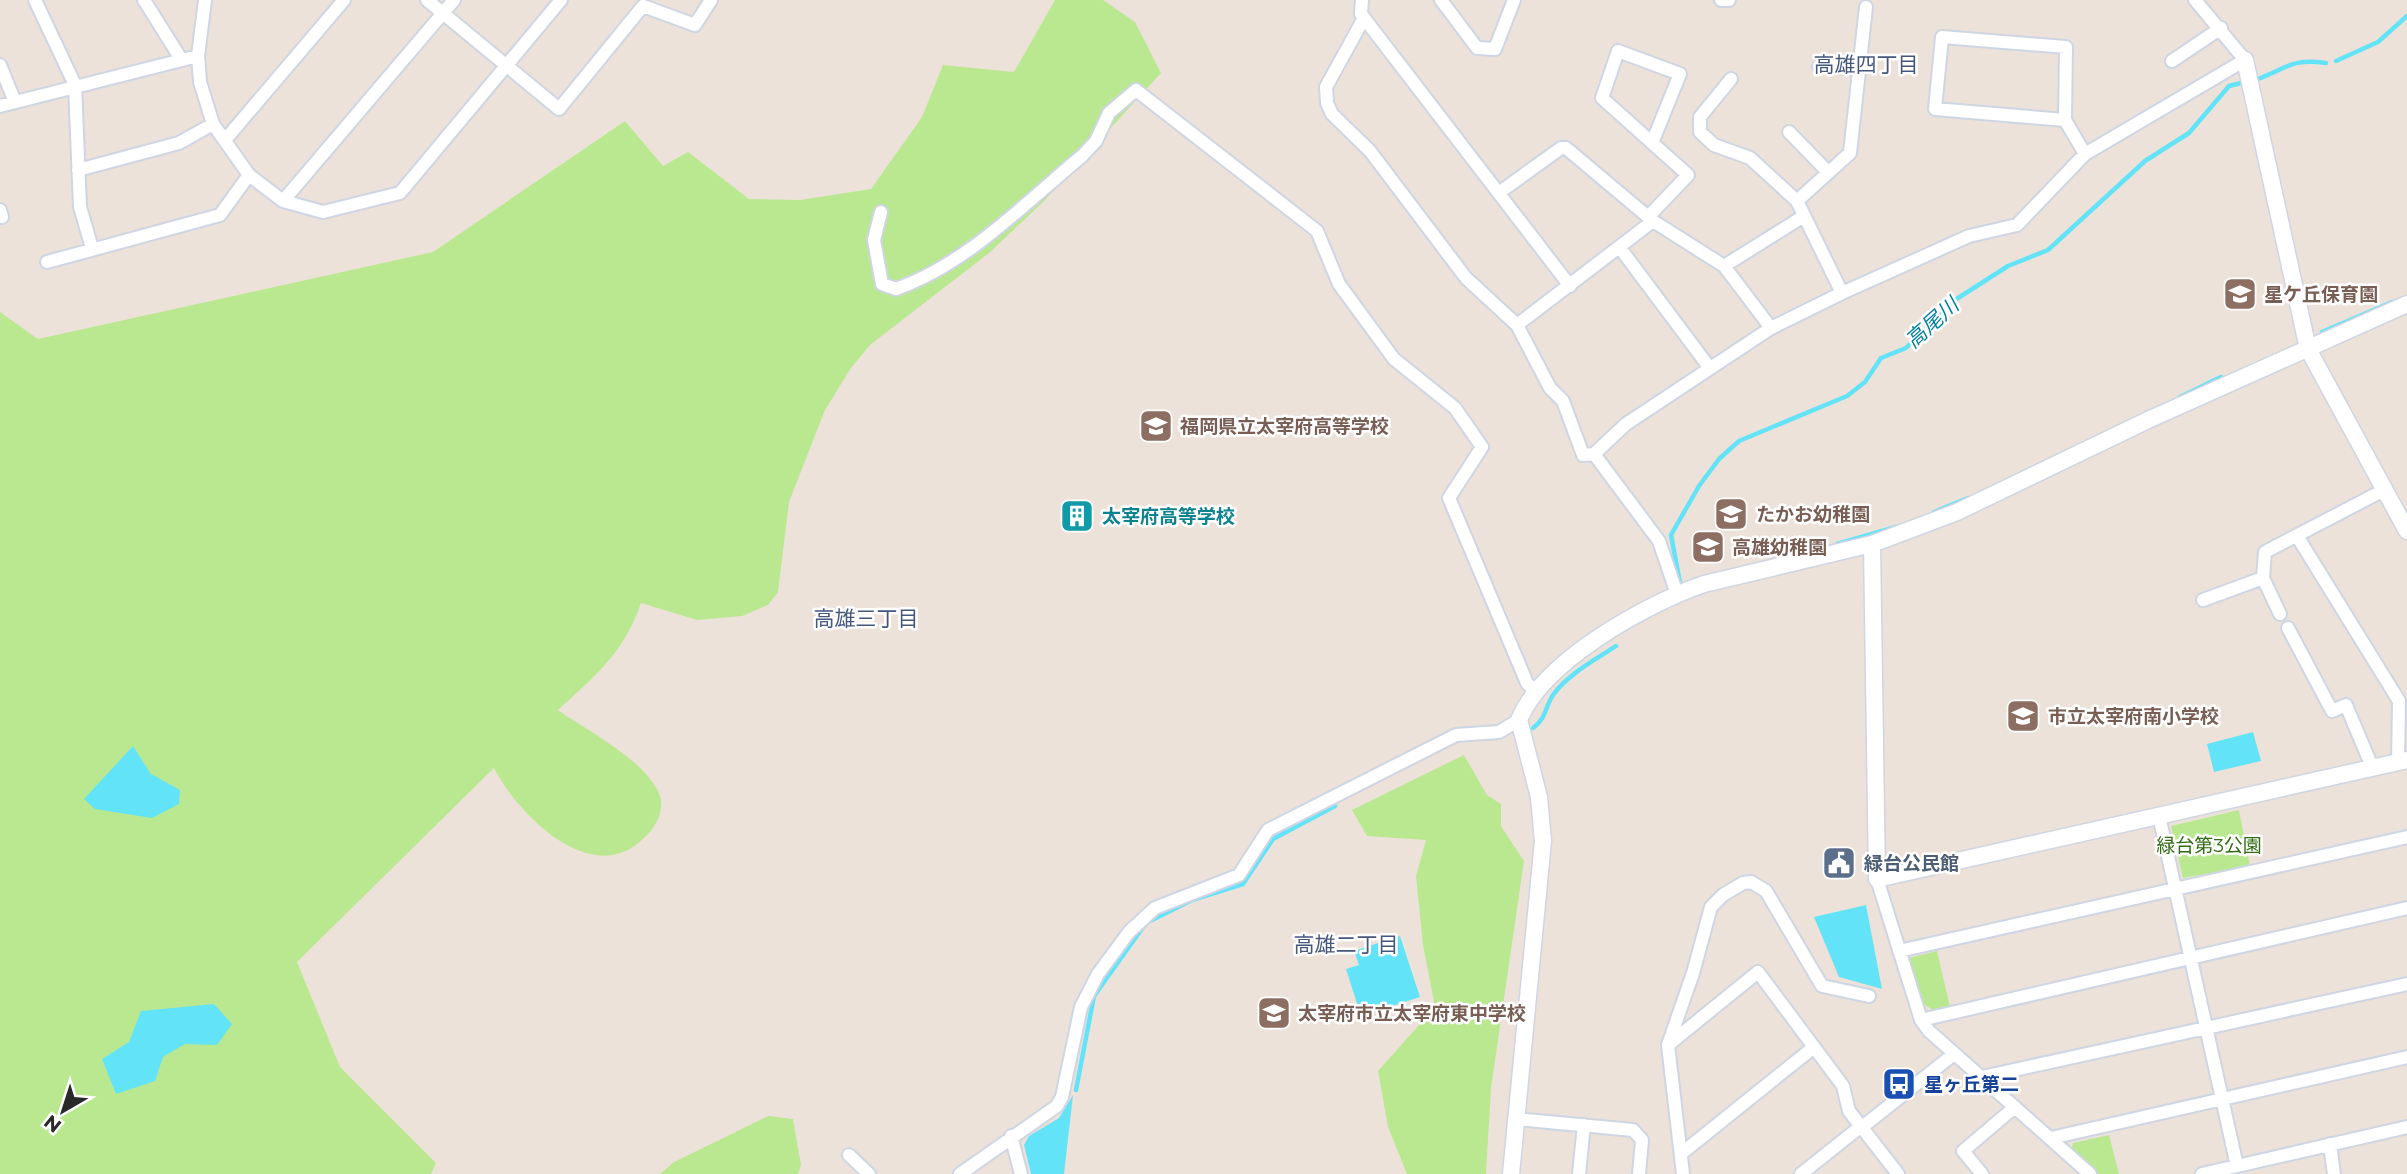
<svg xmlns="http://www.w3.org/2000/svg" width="2407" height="1174" font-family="Montserrat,'Noto Sans JP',sans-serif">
<rect width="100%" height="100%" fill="#ede2d9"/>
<path fill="#bae891" d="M1055,0H1103L1135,22L1161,73L1044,201L989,253L870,345L851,368L825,410L789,502L778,592L768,605L742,616L697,620L641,603C624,653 595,676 558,710C584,729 654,764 661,800C663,814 654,829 644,838C592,890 518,815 494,768L297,962L340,1067L436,1163L431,1174H0V312L38,339L433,252L625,121L663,166L688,152L749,199L800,200L871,189L922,117L943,65L1014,72Z
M1464,755L1487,795L1501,804V826L1524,861L1491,1088L1486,1174H1407L1388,1127L1378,1071L1435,1007L1423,945L1416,876L1426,840L1367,836L1352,810Z
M2239,810L2250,866L2183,878L2171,826Z
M1937,951L1950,1007L1934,1011L1924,1004L1909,958Z
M768,1116L793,1119L801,1165L798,1174H660L674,1162Z
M2109,1135L2119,1174H2099L2071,1149L2073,1143Z"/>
<path fill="#63e3f7" d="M2253,732L2261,761L2214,772L2207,744Z
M133,746L151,774L180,790L179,804L152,818L95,809L84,799Z
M1866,905L1882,989L1839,977L1814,917Z
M1400,936L1420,997L1361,1016L1346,969L1359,965L1354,951Z
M214,1004L232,1024L217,1045L185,1044L163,1057L155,1081L116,1094L102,1059L129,1042L141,1011Z
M1073,1095L1064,1174H1031L1024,1145L1029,1136L1059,1118Z"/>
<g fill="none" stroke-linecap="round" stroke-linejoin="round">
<path stroke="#63e3f7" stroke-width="4.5" d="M2336,61L2378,42L2407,16
M2258,79C2287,68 2292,58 2326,63
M2322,332L2392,302
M2180,397L2221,377
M1934,512L1968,498
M1837,544L1896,527
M1680,583L1671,535L1699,486L1719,459L1739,441L1847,396L1865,382L1881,358L1906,348L1955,300L2008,266L2048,250L2145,161L2189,133L2229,86L2241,83
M1533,728C1546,719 1545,707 1553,695C1568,674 1595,660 1616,646
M1076,1090L1094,996L1146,923L1192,900L1243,884L1273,839L1335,806"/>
<defs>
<path id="minor" d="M35,0L75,85L80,207L92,248
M144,0L181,59
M205,0L198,56L200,82L213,124L249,175L283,201L323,212L400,193L561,0
M427,0L559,109L643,6L695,25L711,0
M1362,0L1361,14L1570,286
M1441,0L1477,48L1495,49L1514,0
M1721,0H1729
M1364,18L1326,87L1327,103L1332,114L1370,151L1466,278L1517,325L1653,221
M2172,61L2221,28
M0,65L15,102
M1819,66L1857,69
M1731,79L1700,117V132L1714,145L1750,158L1797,201L1842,293
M0,106L198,56
M2065,120L1935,109L1942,37L2066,47L2065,120L2085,154
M1789,132L1828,172
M225,140L344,0
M78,170L179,143L213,124
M1500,192L1561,148H1566L1653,221L1724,266L1771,328
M283,201L454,0
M1797,201L1850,153L1866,7
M0,210L2,217
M881,212L874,240L882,284L896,289C967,264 1025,203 1082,156L1096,141L1109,113L1136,90L1317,231L1339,284L1394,359L1455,408L1482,447L1449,498L1527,683L1537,693
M1648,217L1688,175L1602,98L1618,51L1680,74L1652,143
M1620,248L1709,367
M47,262L220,215L249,175
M1724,266L1804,216
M1517,325L1550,388L1563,401L1583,455L1594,454
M2297,536L2399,701L2398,762
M1677,594L1659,541L1594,454L1626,424L1771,328L1842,293L1969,236L2017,225L2085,154L2245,60L2195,0
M2203,600L2263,578
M2280,614L2263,578L2265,552L2384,490
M2288,628L2332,711L2346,705L2373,769
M2159,816L2237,1166
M1877,879L1921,1020L1929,1031L2090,1174
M1899,951L2407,837
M1921,1020L2407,908
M1668,1045L1758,972L1843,1086L1849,1111L1898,1174
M1982,1077L2407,984
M1516,1119L1633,1130L1642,1140L1639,1174
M1861,1128L1954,1054
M1011,1136L1021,1174
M2051,1138L2407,1057
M2330,1144L2334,1174
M1682,1153L1814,1047
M849,1155L869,1174
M960,1174L1057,1106L1062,1097L1081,1007L1098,974L1129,932L1155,908L1239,875L1268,830L1456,735L1499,732L1519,720
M1579,1174L1584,1125
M1683,1174L1668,1045L1693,973L1711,907L1723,895L1743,883L1751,882L1766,891L1822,986L1869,996
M1801,1174L1860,1127
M1982,1174L1963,1151L2015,1107
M2202,1174L2407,1127"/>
<path id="tertiary" d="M2245,60L2308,349L2407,531
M1872,544L1877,879L2407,760
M1511,1174L1543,841L1539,797L1519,720C1543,661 1646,604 1704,584L1872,544L1957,512L2148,420L2407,304"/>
</defs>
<use href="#minor" stroke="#ced5e3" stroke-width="16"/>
<use href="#tertiary" stroke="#ced5e3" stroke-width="19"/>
<use href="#minor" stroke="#fff" stroke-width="12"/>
<use href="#tertiary" stroke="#fff" stroke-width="16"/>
</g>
<defs>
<symbol id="school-square" viewBox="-11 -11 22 22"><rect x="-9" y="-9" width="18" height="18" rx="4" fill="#8d6e63" stroke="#fff"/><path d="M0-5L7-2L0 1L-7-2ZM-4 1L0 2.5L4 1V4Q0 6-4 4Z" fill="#fff"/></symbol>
<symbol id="building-square" viewBox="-11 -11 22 22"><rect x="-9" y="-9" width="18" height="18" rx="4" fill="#0f9aa8" stroke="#fff"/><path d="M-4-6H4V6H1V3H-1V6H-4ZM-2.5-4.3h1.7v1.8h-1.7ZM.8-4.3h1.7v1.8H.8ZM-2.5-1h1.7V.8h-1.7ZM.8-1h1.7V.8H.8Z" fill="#fff"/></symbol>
<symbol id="civic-square" viewBox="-11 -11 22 22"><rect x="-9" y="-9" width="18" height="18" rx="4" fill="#5c6f8a" stroke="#fff"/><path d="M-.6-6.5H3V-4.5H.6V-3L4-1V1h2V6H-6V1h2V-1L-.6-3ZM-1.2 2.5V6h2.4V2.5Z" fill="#fff"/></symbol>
<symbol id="bus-square" viewBox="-11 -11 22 22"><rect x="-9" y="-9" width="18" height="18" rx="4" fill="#1a4fb4" stroke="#fff"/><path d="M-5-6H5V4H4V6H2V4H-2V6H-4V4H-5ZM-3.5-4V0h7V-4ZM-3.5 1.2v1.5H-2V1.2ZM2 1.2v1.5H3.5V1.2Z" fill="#fff"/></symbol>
</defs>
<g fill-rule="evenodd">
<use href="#school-square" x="2221" y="275" width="38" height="38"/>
<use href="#school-square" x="1137" y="407" width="38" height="38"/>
<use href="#school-square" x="1712" y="495" width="38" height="38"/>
<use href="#building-square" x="1058" y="497" width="38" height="38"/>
<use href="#school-square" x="1689" y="528" width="38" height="38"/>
<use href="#school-square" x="2004" y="697" width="38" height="38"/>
<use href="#civic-square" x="1820" y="844" width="38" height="38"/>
<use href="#school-square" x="1255" y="994" width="38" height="38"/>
<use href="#bus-square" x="1880" y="1065" width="38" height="38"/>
</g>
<g text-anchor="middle" stroke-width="5" stroke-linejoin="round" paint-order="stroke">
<g font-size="19" font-weight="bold" fill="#785e54" stroke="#fff" text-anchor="start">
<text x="2264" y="301">星ケ丘保育園</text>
<text x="1180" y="433">福岡県立太宰府高等学校</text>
<text x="1756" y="521">たかお幼稚園</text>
<text x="1732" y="554">高雄幼稚園</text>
<text x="2048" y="723">市立太宰府南小学校</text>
<text x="1298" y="1020">太宰府市立太宰府東中学校</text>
</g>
<g font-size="19" font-weight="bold" fill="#0d838f" stroke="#fff" text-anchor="start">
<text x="1102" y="523">太宰府高等学校</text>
</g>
<g font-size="19" fill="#316b14" stroke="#fff">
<text x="2209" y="852">緑台第3公園</text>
</g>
<g font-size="19" font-weight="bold" fill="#4e5e75" stroke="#fff" text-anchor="start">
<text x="1864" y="870">緑台公民館</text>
</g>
<g font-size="19" font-weight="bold" fill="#164399" stroke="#fff" text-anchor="start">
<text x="1924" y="1091">星ヶ丘第二</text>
</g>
<g font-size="21" fill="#46577d" stroke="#fff">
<text x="1866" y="72">高雄四丁目</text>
<text x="866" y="626">高雄三丁目</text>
<text x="1346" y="952">高雄二丁目</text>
</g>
<g font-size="21" font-style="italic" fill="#0380a2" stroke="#fff">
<text transform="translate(1932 323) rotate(-42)" y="7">高尾川</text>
</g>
</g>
<g transform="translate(63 1111) rotate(219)" stroke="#ffffff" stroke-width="5" paint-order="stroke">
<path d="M0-5L12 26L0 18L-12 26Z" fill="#292929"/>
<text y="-10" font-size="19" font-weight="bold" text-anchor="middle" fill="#292929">N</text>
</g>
</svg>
